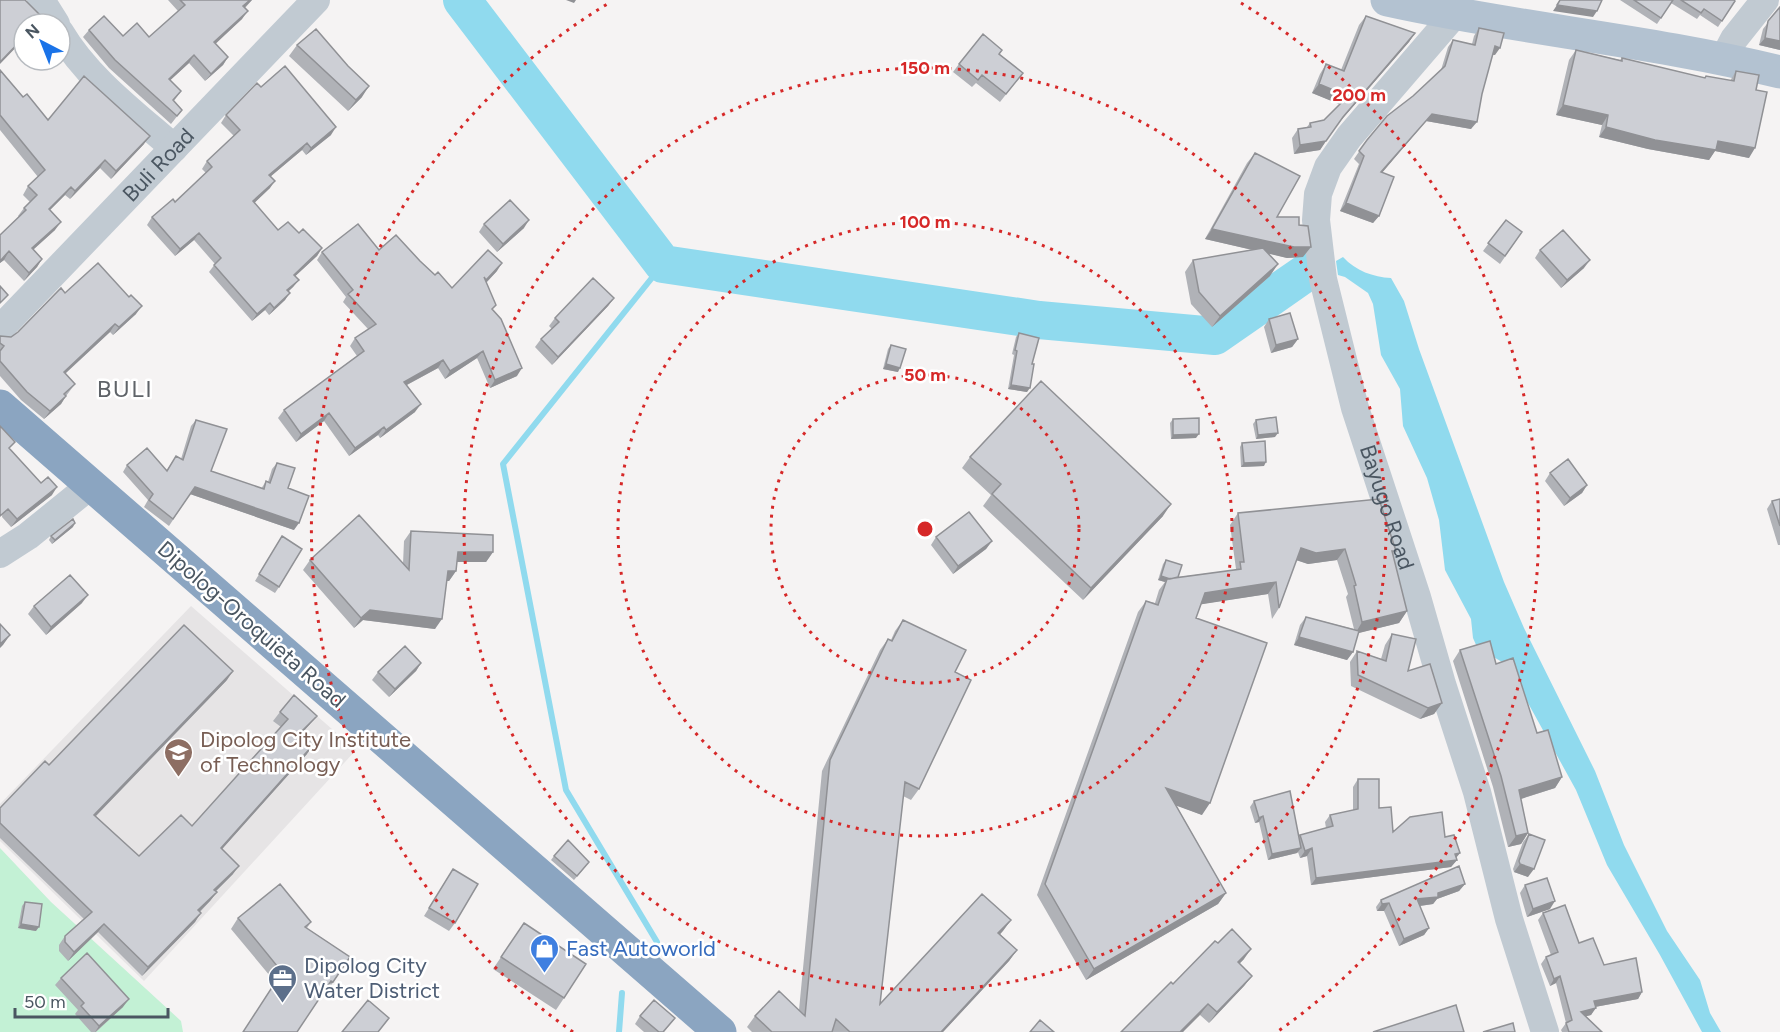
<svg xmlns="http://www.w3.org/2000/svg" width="1780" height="1032" font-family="Figtree,sans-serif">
<rect width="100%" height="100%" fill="#f5f3f3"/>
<path fill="#e6e4e5" d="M191,606L356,750L144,981L0,841V804Z"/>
<path fill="#c3f1d5" d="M0,848L51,902L181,1021L183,1032H0Z"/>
<path fill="#90daee" d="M1343,257C1356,271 1373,277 1391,278L1404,301L1419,349L1504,582L1524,628L1595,771L1624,845L1667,931L1700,980L1710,1013L1721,1032H1702L1660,955L1607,865L1576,790L1507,665L1477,647L1473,638L1471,619L1445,570L1439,520L1427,478L1403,426L1400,389L1381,355L1373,304L1368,293L1345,277L1338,275L1336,261Z"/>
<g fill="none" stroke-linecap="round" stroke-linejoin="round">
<path stroke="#90daee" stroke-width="6" d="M657,942L566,790L503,464L663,264
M619,1032L622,993"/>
<path stroke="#90daee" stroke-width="38" d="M462,0L663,264L1039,320L1215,336L1307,272"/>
<g stroke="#c1cad2" stroke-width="28">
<path d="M41,0L56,24"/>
<path id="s1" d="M1454,15L1349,137L1328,167L1318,194L1316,220L1323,279L1355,408L1417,597L1442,684L1477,792L1509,919L1545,1032"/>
<path d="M60,32C87,78 134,113 174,148"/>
<path d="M1724,58L1734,39L1765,0"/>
<path id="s2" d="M0,329L316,0"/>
<path d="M0,554L28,536L91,485"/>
</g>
<path stroke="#b3c2d1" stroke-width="33" d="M1387,0C1517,29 1651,40 1780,72"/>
<path stroke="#8ba5c1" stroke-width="33" d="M0,406L720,1032"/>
</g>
<path fill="#b0b2b7" d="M168,0H252L245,8L242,19L215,43L228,57L223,65L205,81L189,63L170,80L181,91L174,101L182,110L171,124L109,68L83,37L89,30L123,36L149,37L178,11Z
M1620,0H1734L1735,1L1718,27L1700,15L1697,19L1671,3L1657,24Z
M1780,7V50L1759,45L1763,29Z
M1366,16L1415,33L1409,42L1336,126L1320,150L1294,154L1292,138L1298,129L1307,127L1310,123L1324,120L1340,104L1312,93L1320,74L1326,64L1341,70L1359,25Z
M1479,28L1495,55H1492L1471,129L1426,121L1382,172L1379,216L1373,223L1340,211L1359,164L1354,159L1367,140L1441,70L1448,47L1453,40L1472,44L1474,36Z
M297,45L362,97L348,111L289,56Z
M1576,50L1620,60L1622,58L1705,78L1706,76L1730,81L1736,71L1756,90L1749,158L1715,151L1709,160L1648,149L1599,137L1602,125L1556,115L1569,60Z
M999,54L1023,73L1000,102L976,83L972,87L953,72L959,64Z
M0,70L23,97L48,120L144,144L111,179L100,168L70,199L65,195L50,210L55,230L33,250L42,259L37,267L24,281L4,260L0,263V235L19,217L18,216L24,208L30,202L23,195L28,186L38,177L0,130Z
M261,87L331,135L306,155L302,150L271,176L270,188L254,203L278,230L299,233L322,248L317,256L295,276L299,280L293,287L289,291L285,300L269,315L265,310L252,321L209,272L215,264L194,240L175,256L147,225L152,217L175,202L206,173L202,169L207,161L234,136L221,123L226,115Z
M1255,153L1277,217L1299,225L1303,257L1287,258L1268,253L1270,276L1212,327L1191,304L1185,272L1193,260L1253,250L1205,239L1247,163Z
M1506,220L1522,232L1500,264L1483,251Z
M484,224L524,228L497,252L479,232Z
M379,250L420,261L435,275L452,288L497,271L486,283L493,309L517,376L490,388L477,358L445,379L438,368L407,385L415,412L380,438L378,435L349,456L324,421L296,442L278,418L284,410L357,356L350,346L355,338L368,329L343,302L346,297L317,260L322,252Z
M1540,250L1584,268L1561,288L1535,258Z
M65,293L136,314L113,335L110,332L65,374L75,384L66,396L61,404L44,419L21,400L0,376V336L11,337L18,332Z
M614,298L608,306L552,365L535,347L541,339L552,329L549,326L555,318Z
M1269,319L1298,339L1292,347L1271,353L1264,327Z
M1019,333L1032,364L1027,392L1008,389L1014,355L1012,354L1016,337Z
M891,345L898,372L883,369L888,349Z
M1173,419L1196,438L1171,439L1170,423Z
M196,420L211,471L261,489L266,481L268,482L272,469L277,463L288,488L294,530L190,494L169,526L144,507L148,500L123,472L127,465L167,470L176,456L181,459L191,426Z
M1256,420L1275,437L1256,439L1253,424Z
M1242,443L1264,466L1241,467L1240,447Z
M10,449L52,495L11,527L2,517Z
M970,457L1163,516L1083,600L983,506L991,495L962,468Z
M1550,473L1587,485L1582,493L1564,506L1545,481Z
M1780,499V545H1778L1767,509L1772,501Z
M1238,513L1396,551L1393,555L1407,611L1399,623L1358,633L1353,652L1347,660L1294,645L1300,625L1306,617L1354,629L1346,597L1348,594L1337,560L1308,564L1296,560L1279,608L1272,619L1268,594L1201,604L1196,618L1202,815L1176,805L1226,893L1218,904L1086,980L1037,895L1138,612L1146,601L1155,603L1159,590L1165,582L1158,580L1163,564L1166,560L1178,577L1235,570L1236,569L1230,525Z
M73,527L52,544L49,540L51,536Z
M411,531L493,552L486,562H457L456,571L449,581H447L435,629L363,620L354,628L303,570L310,560L403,564L404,541Z
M282,536L279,587L275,593L255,581Z
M936,537L992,541L986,549L953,574L931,545Z
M82,603L46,635L28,614L34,606Z
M903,620L955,672L919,789L911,800L903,796L880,1004L1011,920L1000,934L1017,950L1009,961L943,1032H752L747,1027L755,1016L799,1010L822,771L880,650L888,639L891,640L895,631Z
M1392,634L1408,671L1442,703L1434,714L1420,719L1351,686L1350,662L1357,651L1381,659L1385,645Z
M1460,650L1496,664L1562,777L1555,788L1521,799L1528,833L1521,844L1508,847L1493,787L1453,661Z
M421,663L416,671L389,697L372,680L378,672Z
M227,680L96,816L139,856L192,826L281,727L273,721L280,712L310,724L301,734L307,754L222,849L233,874L216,891L217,892L210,901L200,912L195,922L142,976L98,932L68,961L59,951V945L65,936L84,919L0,838V808L49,765Z
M1358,779L1379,808L1393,832L1445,837L1460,853L1456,858L1457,860L1451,867L1311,885L1307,856L1300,858L1298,852L1297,853L1268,860L1259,822L1255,823L1250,807L1254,801L1299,837L1300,835L1326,828L1325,822L1330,815L1353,810V787Z
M1529,834L1528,877L1514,872L1513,869L1523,842Z
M554,856L586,866L574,880L551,860Z
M453,869L455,923L449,931L424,916Z
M1465,884L1459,891L1437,899L1433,904L1420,906L1429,928L1424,935L1399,946L1384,911H1377L1376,907L1381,900Z
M1525,885L1550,909L1527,917L1520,893Z
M25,902L36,931L18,928L22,906Z
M1543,913L1604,965L1642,992L1638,999L1595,1007L1591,1015L1586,1016L1602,1032H1562L1561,1030L1566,1023L1556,983L1550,986L1541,964L1546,957L1551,955L1538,920Z
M238,918L311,922L307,928L350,957L326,993L275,982L231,929Z
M524,923L564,998L556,1010L493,969Z
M1218,943L1244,959L1239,964L1252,976L1244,986L1209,1023L1200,1015L1173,984Z
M61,978L123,1007L96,1032H91L75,1014L78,1010L55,985Z
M640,1016L675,1018L664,1032H644L635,1024Z"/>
<path fill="#909195" d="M250,0H252L238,14L243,6Z
M566,0H576L574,3Z
M1557,5L1597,11L1593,17L1553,11Z
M248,11L242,19L209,50L214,42Z
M1415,33L1409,42L1336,126L1343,117Z
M24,37V39L0,64V62Z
M1765,38L1780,41V50L1759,45Z
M1495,46L1500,48L1495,55L1489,54Z
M194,55L189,63L163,87L169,79Z
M228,57L223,65L205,81L211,74Z
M1319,84L1348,96L1341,105L1312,93Z
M369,86L362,97L348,111L356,100Z
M1563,105L1608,115L1602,125L1556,115Z
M1432,114L1477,122L1471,129L1426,121L1376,180L1381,172Z
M336,127L331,135L306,155L311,148Z
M1606,127L1718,141L1755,148L1749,158L1715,151L1709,160L1648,149L1599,137Z
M150,136L144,144L111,179L116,171Z
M1326,141L1320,150L1294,154L1300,145Z
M307,143L302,150L264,182L269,175Z
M105,160L100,168L70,199L75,191Z
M275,181L270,188L248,209L253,201Z
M71,187L65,195L43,217L49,209Z
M1346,203L1379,216L1373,223L1340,211Z
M529,220L524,228L497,252L503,244Z
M61,222L55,230L26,256L32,248Z
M1212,229L1311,247L1303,257L1287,258L1205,239Z
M199,233L194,240L175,256L180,249Z
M322,248L317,256L289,282L294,275Z
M9,251L4,260L0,263V261Z
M42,259L37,267L24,281L29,273Z
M1590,260L1584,268L1561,288L1567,280Z
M502,263L497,271L481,288L486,280Z
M1278,264L1270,276L1212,327L1220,316Z
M299,280L293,287L282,297L287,290Z
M290,293L285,300L269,315L274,308Z
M614,298L608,306L552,365L558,357Z
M270,303L265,310L252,321L257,314Z
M142,306L136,314L113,335L119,327Z
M115,324L110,332L58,380L64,372Z
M1298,339L1292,347L1271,353L1276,345Z
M483,351L477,358L445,379L450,371Z
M443,360L438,368L399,389L404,382Z
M886,364L900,368L898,372L883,369Z
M522,368L517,376L490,388L495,380Z
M1011,385L1030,388L1027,392L1008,389Z
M66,396L61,404L44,419L50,411Z
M421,404L415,412L380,438L386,430Z
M329,413L324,421L296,442L301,434Z
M384,427L378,435L349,456L355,448Z
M1278,433L1275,437L1256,439L1258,435Z
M1199,434L1196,438L1171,439L1173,435Z
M1266,462L1264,466L1241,467L1244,463Z
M1587,485L1582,493L1564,506L1570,498Z
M57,487L52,495L11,527L17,519Z
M195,487L299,523L294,530L190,494Z
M1171,504L1163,516L1083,600L1091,588Z
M75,523L73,527L52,544L55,540Z
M992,541L986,549L953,574L958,566Z
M1301,548L1345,549L1337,560L1308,564L1293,559Z
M458,552H493L486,562H451Z
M448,571H456L449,581H441Z
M1161,576L1177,581L1167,579L1165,582L1158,580Z
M1276,582L1268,594L1197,605L1205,593Z
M88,595L82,603L46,635L51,627Z
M370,610L442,619L435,629L363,620L354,628L361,618Z
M1407,611L1399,623L1355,634L1362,622Z
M10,635L3,645L0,648V644Z
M1299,637L1353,652L1347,660L1294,645Z
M421,663L416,671L389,697L395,689Z
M233,671L227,680L88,824L94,815Z
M1442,703L1434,714L1420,719L1428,708Z
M317,716L310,724L294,742L300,733Z
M313,745L307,754L215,857L221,848Z
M1562,777L1555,788L1511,802L1519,790Z
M1166,788L1210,803L1202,815L1158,799Z
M1263,816L1259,822L1255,823L1259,818Z
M1528,833L1521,844L1508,847L1516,836Z
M1301,848L1297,853L1268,860L1272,854Z
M1312,848L1307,856L1300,858L1305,851Z
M1460,853L1454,860H1457L1451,867L1311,885L1316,878Z
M1520,864L1534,869L1528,877L1514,872Z
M239,866L233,874L208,899L214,890Z
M1465,884L1459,891L1437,899L1433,904L1412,907L1417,899Z
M217,892L210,901L192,919L198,910Z
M1226,893L1218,904L1086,980L1094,969Z
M1555,901L1550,909L1527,917L1533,909Z
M1389,903L1384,911H1377L1382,904Z
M201,913L195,922L142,976L148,967Z
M1011,920L1003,931L991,944L998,933Z
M21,924L39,927L36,931L18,928Z
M104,924L98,932L68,961L74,952Z
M1429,928L1424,935L1399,946L1404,939Z
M1251,949L1244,959L1230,973L1238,962Z
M1017,950L1009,961L943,1032H941Z
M1252,976L1244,986L1209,1023L1217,1012Z
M1560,976L1556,983L1550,986L1554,979Z
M1642,992L1638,999L1589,1008L1594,1001Z
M129,999L123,1007L95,1032L99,1026Z
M1208,1004L1200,1015L1183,1032H1180Z
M1596,1008L1591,1015L1576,1019L1581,1012Z"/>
<path fill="#cdcfd5" stroke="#909195" stroke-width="1.5" d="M0,0H25L43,18L37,24H24V37L0,62Z
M180,0H250L243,6L248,11L214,42L228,57L211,74L194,55L169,79L181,91L173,100L182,110L177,116L115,60L89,30L104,16L123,36L137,23L149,37L185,5Z
M1560,0H1602L1597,11L1557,5Z
M1634,0H1673L1661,18Z
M1681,0H1734L1735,1L1722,21L1704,9L1701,13Z
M1780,7V41L1765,38L1768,21Z
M1366,16L1415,33L1343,117L1326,141L1300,145L1298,129L1311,127L1310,123L1324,120L1348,96L1319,84L1326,64L1344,71Z
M1479,28L1504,33L1500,48L1495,46L1482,94L1477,122L1432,114L1381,172L1394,177L1379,216L1346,203L1364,156L1359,151L1367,140L1387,116L1413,96L1445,66L1453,40L1475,45Z
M316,29L348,66L369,86L356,100L297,45Z
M983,34L1002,50L999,54L1023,73L1006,94L982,75L978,80L959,64Z
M1576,50L1622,61V58L1705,78L1706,76L1734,81L1736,71L1759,75L1756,90L1767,92L1755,148L1718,141L1716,150L1655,140L1606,127L1608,115L1563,105Z
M285,66L336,127L311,148L307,143L269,175L275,181L253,201L278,230L288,222L299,233L303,229L322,248L294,275L299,280L287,290L290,293L274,308L270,303L257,314L214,265L221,258L199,233L180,249L152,217L173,199L175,202L212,167L207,161L240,130L226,115L257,83L261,87Z
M0,70L23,97L27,94L48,120L84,76L150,136L116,171L105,160L75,191L71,187L49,209L61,222L32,248L42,259L29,273L9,251L0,261V235L26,210L24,208L37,195L28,186L45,170L0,115Z
M1255,153L1300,176L1277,217H1299V225L1308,226L1311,247H1294L1212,229Z
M510,200L529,220L503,244L484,224Z
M1506,220L1522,232L1505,256L1488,243Z
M358,224L379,250L396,235L420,261L435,275L438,272L452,288L488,250L502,263L486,280L484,277L496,305L492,309L501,319L522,368L495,380L483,351L450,371L443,360L404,382L421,404L386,430L384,427L355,448L329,413L301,434L284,410L364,351L355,338L376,324L348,294L353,290L322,252Z
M1563,230L1590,260L1567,280L1540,250Z
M1263,248L1278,264L1220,316L1199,292L1193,260Z
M98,263L129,297L131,295L142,306L119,327L115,324L64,372L75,384L64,394L66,396L50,411L27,392L0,361V351L4,346L0,343V336L11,337L18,332L61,288L65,293Z
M593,278L614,298L558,357L541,339L559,322L555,318Z
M0,286L8,295L0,303Z
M1290,313L1298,339L1276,345L1269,319Z
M1019,333L1039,338L1032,364H1034L1030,388L1011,385L1017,351L1015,350Z
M891,345L906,349L900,368L886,364Z
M1041,381L1171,504L1091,588L992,494L1001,484L970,457Z
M1276,417L1278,433L1258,435L1256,420Z
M1199,418V434L1173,435V419Z
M196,420L227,429L211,471L264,489L266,481L270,483L277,463L295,468L288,488L309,496L299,523L195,487L173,519L149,500L153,494L127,465L147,448L167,471L176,456L183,460Z
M0,426L15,442L9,448L41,483L48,477L57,487L17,519L8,509L0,516Z
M1265,441L1266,462L1244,463L1242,443Z
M1568,459L1587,485L1570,498L1550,473Z
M1379,499L1396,551H1392L1407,611L1362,622L1354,586L1356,585L1345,549L1316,553L1301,548L1279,608L1276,582L1205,593L1196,618L1267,643L1210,803L1166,788L1226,893L1094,969L1045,884L1146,601L1158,605L1167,579L1241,569L1240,562H1244L1238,513Z
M1780,499V526L1772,501Z
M969,512L992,541L958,566L936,537Z
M359,515L409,570L411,531L493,535V552H458L456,571H448L442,619L370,610L361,618L310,560Z
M73,519L75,523L55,540L51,536Z
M282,536L302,549L279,587L259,574Z
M1166,560L1182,565L1178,577L1170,579L1161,576Z
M70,575L88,595L51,627L34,606Z
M1306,617L1359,631L1353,652L1299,637Z
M903,620L966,650L955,672L971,680L919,789L905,782L880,1004L982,894L1011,920L998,933L1017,950L941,1032H850L836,1019L832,1032H772L755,1016L779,991L805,1016L830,760L888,639L892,641Z
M0,624L10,635L0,644Z
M184,625L233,671L94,815L139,856L181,815L192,826L288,719L280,712L294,695L317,716L300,733L313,745L221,848L239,866L214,890L217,892L198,910L201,913L148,967L104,924L74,952L65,942V936L92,912L0,823V808L45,761L49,765Z
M1392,634L1416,639L1408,671L1430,664L1442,703L1428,708L1358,675L1357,651L1386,661Z
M1490,641L1496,664L1513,658L1537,733L1548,730L1562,777L1519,790L1528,833L1516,836L1501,776L1460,650Z
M405,646L421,663L395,689L378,672Z
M1358,779H1379V808L1391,807L1393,832L1410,817L1442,812L1445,837L1454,835L1460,853L1455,854L1457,860L1316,878L1312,848L1305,851L1300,835L1333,826L1330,815L1358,809Z
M1290,791L1301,848L1272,854L1263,816L1259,818L1254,801Z
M1529,834L1545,840L1534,869L1520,864L1519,861Z
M568,840L589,862L577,876L554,856Z
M1459,866L1465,884L1438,893V897L1417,899L1429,928L1404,939L1389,903L1382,904L1381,900Z
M453,869L478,884L455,923L429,908Z
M1547,878L1555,901L1533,909L1525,885Z
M280,884L311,922L305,927L350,957L333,982L331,981L297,1032H243L282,972L238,918Z
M25,902L42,904L39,927L21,924Z
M1565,905L1579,943L1593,938L1604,965L1636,958L1642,992L1594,1001L1596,1008L1581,1012L1602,1032H1569L1566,1023L1572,1020L1560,976L1554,979L1546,957L1558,952L1543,913Z
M524,923L586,964L564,998L501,957Z
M1232,929L1251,949L1238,962L1252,976L1217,1012L1208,1004L1181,1031L1183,1032H1121L1171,982L1173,984L1215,941L1218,943Z
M87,953L129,999L99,1026L81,1006L84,1003L61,978Z
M368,1000L389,1018L378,1032H342Z
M654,1000L675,1018L663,1032H659L640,1016Z
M1456,1005L1464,1032H1373Z
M1040,1020L1054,1032H1030Z
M1513,1023L1515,1032H1483Z"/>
<g fill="none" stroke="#d62828" stroke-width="3" stroke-dasharray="3 6">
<circle cx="925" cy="529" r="154"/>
<circle cx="925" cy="529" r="307"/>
<circle cx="925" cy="529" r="461"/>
<path d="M573 1032A614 614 0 0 1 609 3M1241 3A614 614 0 0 1 1277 1032"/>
</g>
<defs>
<symbol id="university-pin" viewBox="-11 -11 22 30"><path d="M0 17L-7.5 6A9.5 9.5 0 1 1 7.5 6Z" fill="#8d6e63" stroke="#fff"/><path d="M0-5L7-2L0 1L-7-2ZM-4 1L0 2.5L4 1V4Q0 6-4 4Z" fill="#fff"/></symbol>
<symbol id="shop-pin" viewBox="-11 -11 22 30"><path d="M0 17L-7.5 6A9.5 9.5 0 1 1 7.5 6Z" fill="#3f7fe0" stroke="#fff"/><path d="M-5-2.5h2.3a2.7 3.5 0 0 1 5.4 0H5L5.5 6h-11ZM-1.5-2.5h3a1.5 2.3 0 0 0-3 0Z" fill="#fff"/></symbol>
<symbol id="office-pin" viewBox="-11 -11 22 30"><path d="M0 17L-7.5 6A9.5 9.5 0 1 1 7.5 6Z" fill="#5c6f8a" stroke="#fff"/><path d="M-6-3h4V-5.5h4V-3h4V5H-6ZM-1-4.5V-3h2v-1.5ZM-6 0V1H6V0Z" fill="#fff"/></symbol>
</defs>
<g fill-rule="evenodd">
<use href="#university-pin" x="162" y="736" width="33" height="45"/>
<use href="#shop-pin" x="528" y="932" width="33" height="45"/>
<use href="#office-pin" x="266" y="962" width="33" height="45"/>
</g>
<g text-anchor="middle" stroke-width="5" stroke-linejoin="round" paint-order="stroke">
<g font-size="22" fill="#4a5661" stroke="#fff">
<text dy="8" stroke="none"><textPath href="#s2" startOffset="228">Buli Road</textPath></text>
<text dy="8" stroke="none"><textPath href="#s1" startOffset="549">Bayugo Road</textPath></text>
<text transform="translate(252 624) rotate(41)" y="8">Dipolog-Oroquieta Road</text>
</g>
<g font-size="22" fill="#785e54" stroke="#fff" text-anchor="start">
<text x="200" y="747">Dipolog City Institute<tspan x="200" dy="25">of Technology</tspan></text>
</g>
<g font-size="22" fill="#366cbe" stroke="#fff" text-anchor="start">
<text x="566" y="956">Fast Autoworld</text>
</g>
<g font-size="22" fill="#4e5e75" stroke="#fff" text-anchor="start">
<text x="304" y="973">Dipolog City<tspan x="304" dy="25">Water District</tspan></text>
</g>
<g font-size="24" letter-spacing="1.5" fill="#5f6368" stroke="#fff">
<text x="125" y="397">BULI</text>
</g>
</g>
<circle cx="925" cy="529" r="9" fill="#d62828" stroke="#fff" stroke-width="3"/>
<g font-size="18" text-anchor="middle" font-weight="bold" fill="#d62828" stroke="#fff" stroke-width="5" stroke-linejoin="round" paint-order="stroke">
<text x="925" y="74">150 m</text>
<text x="1359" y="101">200 m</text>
<text x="925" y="228">100 m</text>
<text x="925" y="381">50 m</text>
</g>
<g transform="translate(42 42) rotate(318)"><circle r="28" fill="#ffffff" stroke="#b7bbc0" stroke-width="1.5"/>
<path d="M0-4.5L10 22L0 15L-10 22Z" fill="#1a73e8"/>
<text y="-9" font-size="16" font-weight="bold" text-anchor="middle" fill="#4a5661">N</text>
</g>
<path d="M15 1008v9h153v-9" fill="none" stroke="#4a5661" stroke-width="3"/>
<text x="24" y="1008" font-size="18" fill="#4a5661" stroke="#ffffff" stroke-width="4.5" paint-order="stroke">50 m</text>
</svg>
